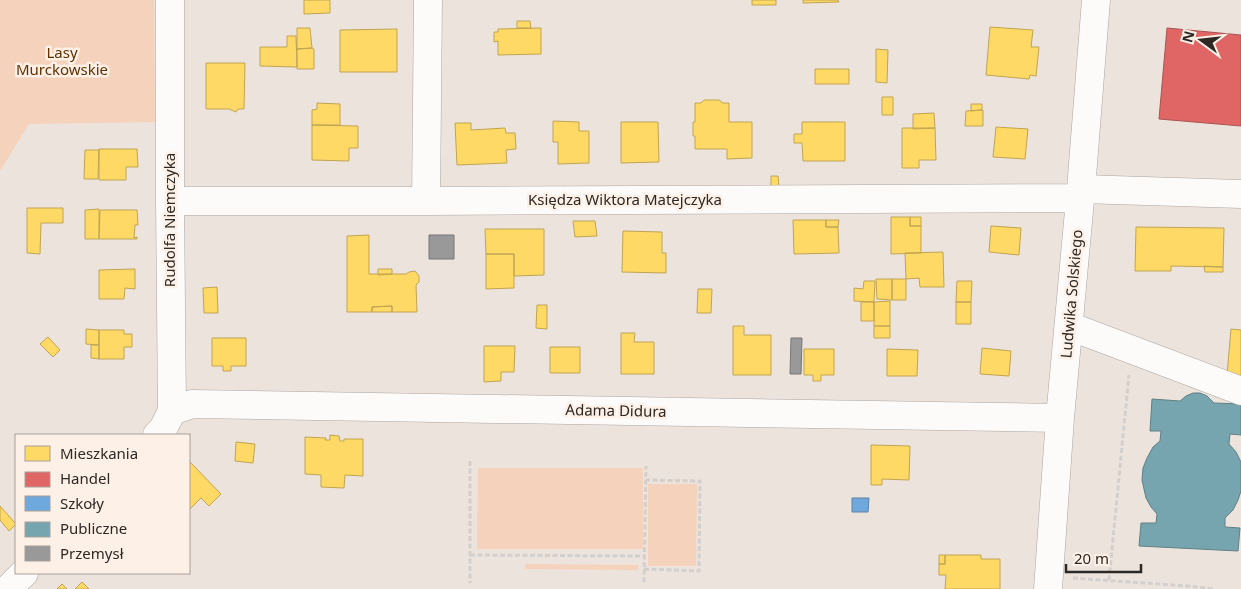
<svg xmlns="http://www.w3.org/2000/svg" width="1241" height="589" font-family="'Noto Sans',sans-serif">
<rect width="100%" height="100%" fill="#ece3dd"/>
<path fill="#f4d2bb" d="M0,0H154L155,122L29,124L0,171Z
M478,468H643V549H477Z
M648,484H697L696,566H648Z
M525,564L639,565L638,570L525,569Z"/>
<path fill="#ffd966" stroke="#c0a452" d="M304,0H330V13L304,14Z
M752,0H776V5H752Z
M803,0H838L839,2L803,3Z
M517,21H530L531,28H517Z
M990,27L1033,30L1031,47H1039L1036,76L1030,75L1029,79L986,75Z
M297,28H310L312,48L297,49Z
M541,28V54L498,55V41L494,42V32H498V29Z
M397,29V72H340V30Z
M287,36H296L297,67L260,66V47H287Z
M312,48L314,49V69H297V49Z
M876,49L888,50L887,83L876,82Z
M206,63H245L244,109H238L236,112L229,109H206Z
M815,69H849V84H815Z
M882,97H893V115H882Z
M704,100H719L723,103H729V122H752V158L727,159V149H695V136H693V122H695V103H701Z
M317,103L340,104V125H312V110L317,109Z
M971,104H982V110L971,111Z
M983,110V126H965L966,111Z
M934,113L935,128L913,129V114Z
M553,121L579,122V131H589V163L558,164V142H553Z
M621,122H658L659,162L621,163Z
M802,122H845V161H803L802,143H794V134H802Z
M455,123H471V130L505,128L506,133H515L516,149L506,150L507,163L457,165Z
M312,125L358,126V148H349V161L312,160Z
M996,127L1028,129L1025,159L993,157Z
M902,128H935L936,160H919V168H902Z
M99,149H137L138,167H126V180H99Z
M85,150H99L98,179H84Z
M771,176H778L779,187H771Z
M27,208H63V223H41L40,254L27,253Z
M99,209V239H85V210Z
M100,210H137L138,225H135L134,238L137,237V239H99Z
M891,217H910V226H921V253L891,254Z
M910,217H921V226H910Z
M793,220H826V227H838L839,253L794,254Z
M826,220H839L838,227H826Z
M573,221H595L597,236L575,237Z
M991,226L1021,228L1019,255L989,252Z
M1136,227L1224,228L1223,267L1171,266V271H1135Z
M485,229H544V275L514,276V254H486Z
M623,231L662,232V253H666V273L622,272Z
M369,235V274H406L409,272L415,271L419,276V282L416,285L417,312H392V306L372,307V312H347V236Z
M943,252L944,287H920L919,278L906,279L905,253Z
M486,254H514V288L486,289Z
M1204,266L1223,267V272H1205Z
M135,269V289L125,288L124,299H99V270Z
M378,269H392V274L378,275Z
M876,279H892V300L877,299Z
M892,279H906V300H892Z
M864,281H875L874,302L854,301V288L863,289Z
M957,281H972L971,302H956Z
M217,287L218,313H204L203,288Z
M698,289H712L711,313H697Z
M890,301V326H874V302Z
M861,302H874V321H861Z
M956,302H971V324H956Z
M537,305H547V329L536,328Z
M392,306V312H372V307Z
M733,326H744V335H771V375H733Z
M874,326H890V338H874Z
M86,329L99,330V345L86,344Z
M1231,329L1241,330V376L1227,375Z
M99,330H124V334H132V347H124V359H99Z
M621,333H635L634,342H654V374H621Z
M48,337L60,350L53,357L40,344Z
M212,338H246V366H231V371H223V366H212Z
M91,345H99V359L91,358Z
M484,346H515L514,372H501V381L484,382Z
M550,347H580V373H550Z
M982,348L1011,351L1009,376L980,374Z
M804,349H834V375H821V381H813V375H804Z
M887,349L918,350L917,376H887Z
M330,435L339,436L340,441H344V439H363V476L345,475L344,488L321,487V475L305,474V437L326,438L325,440H330Z
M236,442L255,444L253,463L235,461Z
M871,445L910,446L909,480L882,479V485H871Z
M190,462L221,494L209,506L201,498L190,509L189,508V464Z
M0,506L16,524L9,531L0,520Z
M939,555H945V564H939Z
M945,555H981V559H1000V589H945L946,575H939V564H945Z
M82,582L89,589H75Z
M62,584L67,589H57Z"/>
<path fill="#e06666" stroke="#ab5352" d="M1167,28L1241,35V126L1159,119Z"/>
<path fill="#6fa8dc" stroke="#5c82a5" d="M852,498H869L868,512H852Z"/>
<path fill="#76a5af" stroke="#608085" d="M1193,393H1200L1207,396L1214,403L1241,404V435L1230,434L1229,444L1236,452L1241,462V491L1238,500L1233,510L1225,518V527L1240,528L1238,551L1139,546L1141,523H1156L1157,514L1151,507L1146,498L1142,480L1143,468L1147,458L1153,447L1160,441L1161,431H1150L1152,399L1180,401L1186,396Z"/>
<path fill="#999" stroke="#797776" d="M429,235H454V259H429Z
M791,338H802L801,374H790Z"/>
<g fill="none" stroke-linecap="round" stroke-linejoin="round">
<defs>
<path id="minor" d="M1081,189L1241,194
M170,201H426L1080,198
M426,201L428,0
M1069,326L1241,391
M172,411L192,404L1060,418
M157,435L163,429L172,411L170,201V0
M8,589L24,573
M1048,589L1060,418L1081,189L1096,0"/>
</defs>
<use href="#minor" stroke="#aca5a0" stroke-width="29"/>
<path stroke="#d2cfcd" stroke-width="3" stroke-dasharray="5 2.5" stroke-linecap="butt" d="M470,461V583
M470,555L645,556
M644,569L699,571L700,481L646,480
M1073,578L1187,586L1215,589
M1109,580L1129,375
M644,582L646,466"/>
<use href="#minor" stroke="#fcfbfa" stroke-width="28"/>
</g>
<g text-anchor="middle" stroke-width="5" stroke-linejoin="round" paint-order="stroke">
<g font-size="15" fill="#613103" stroke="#fdf0e7">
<text x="62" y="58">Lasy<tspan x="62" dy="17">Murckowskie</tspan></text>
</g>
<g font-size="15" fill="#2e2824" stroke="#fdf0e7">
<text x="625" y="205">Księdza Wiktora Matejczyka</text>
<text transform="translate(170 220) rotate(-90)" y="5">Rudolfa Niemczyka</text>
<text transform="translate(1072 294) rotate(-85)" y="5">Ludwika Solskiego</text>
<text transform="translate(616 411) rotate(1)" y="5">Adama Didura</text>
</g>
</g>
<rect x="15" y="434" width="175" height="140" fill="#fdf0e7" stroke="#aaa099"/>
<rect x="25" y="446" width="25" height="15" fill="#ffd966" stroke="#aaa099"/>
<text x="60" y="459" font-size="15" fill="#2e2824">Mieszkania</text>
<rect x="25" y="472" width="25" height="15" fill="#e06666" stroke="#aaa099"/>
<text x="60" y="484" font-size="15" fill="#2e2824">Handel</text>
<rect x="25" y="496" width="25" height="15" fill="#6fa8dc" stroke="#aaa099"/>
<text x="60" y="509" font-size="15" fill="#2e2824">Szkoły</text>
<rect x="25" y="522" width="25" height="15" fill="#76a5af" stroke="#aaa099"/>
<text x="60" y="534" font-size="15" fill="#2e2824">Publiczne</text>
<rect x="25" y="546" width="25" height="15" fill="#999999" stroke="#aaa099"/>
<text x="60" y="559" font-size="15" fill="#2e2824">Przemysł</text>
<g transform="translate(1201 40) rotate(285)" stroke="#fdf0e7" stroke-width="4" paint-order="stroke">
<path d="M0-4L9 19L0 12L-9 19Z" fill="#2e2824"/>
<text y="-8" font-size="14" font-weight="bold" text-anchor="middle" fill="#2e2824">N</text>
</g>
<path d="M1066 564v8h75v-8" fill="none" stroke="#2e2824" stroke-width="2.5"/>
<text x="1074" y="564" font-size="15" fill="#2e2824" stroke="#fdf0e7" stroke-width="4" paint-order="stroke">20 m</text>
</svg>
